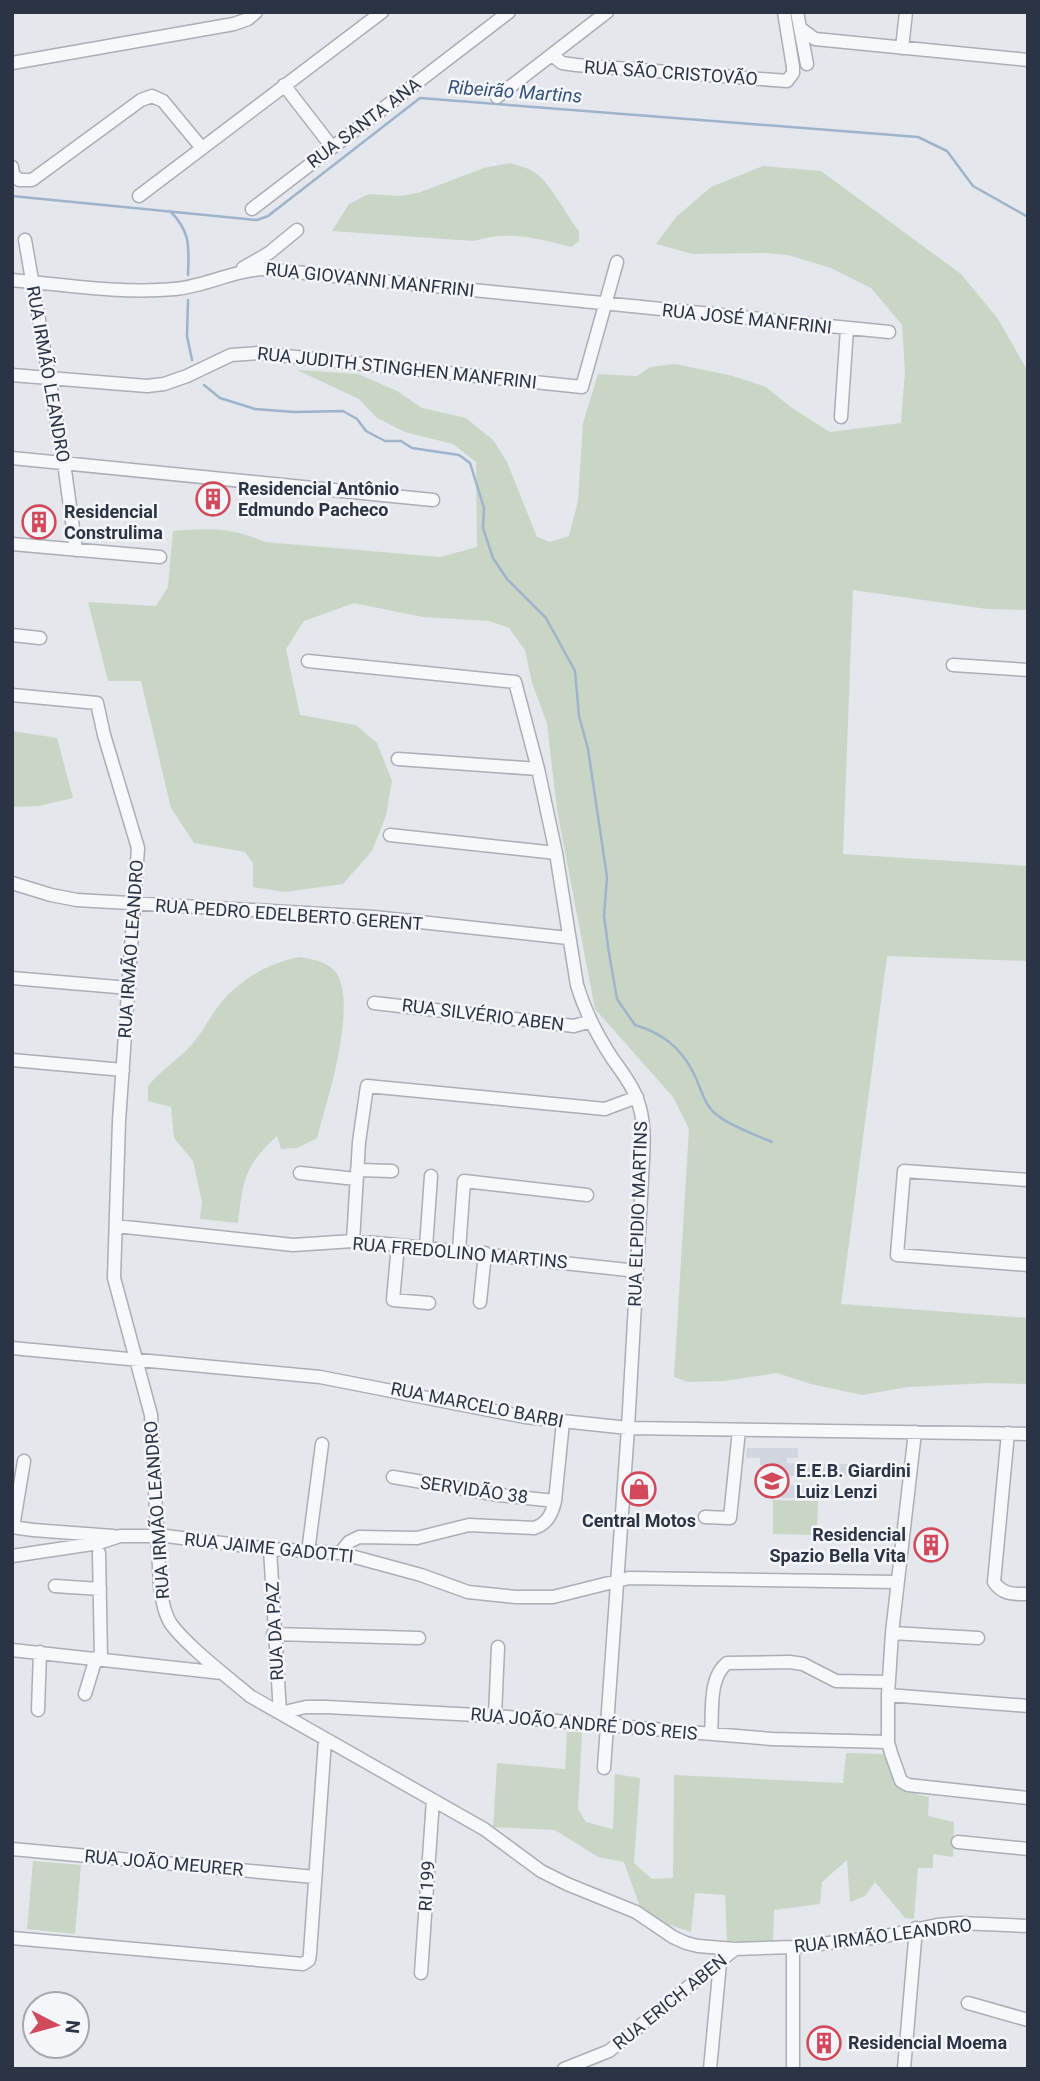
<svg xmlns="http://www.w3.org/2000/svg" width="1040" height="2081" font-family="Roboto,sans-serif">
<rect width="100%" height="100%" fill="#e4e7ec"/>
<path fill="#d2d6de" d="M747,1448H798V1458H787V1463L848,1464V1476H780V1493H785V1485L840,1486V1498H763V1465H760V1458H746Z"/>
<path fill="#c9d6c5" d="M510,163C516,165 525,167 531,170C550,180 565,214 579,231V241L571,247C537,238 507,230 474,241L332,231L349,204L369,194L401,196L418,193L484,168Z
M763,166L821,171L961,274L998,319L1026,368L1028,377V610L987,609L853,590L843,854L1028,866V961L887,956L841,1304L1028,1318V1384L988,1383L908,1387L862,1395L811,1384L777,1373L724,1381L688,1382L674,1377L689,1129L673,1097L595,1009L557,810L547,723L532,683L525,650L509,628L489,621L423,617L354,603L304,621L286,649L300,715L356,725L377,743L392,781L386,816L372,851L343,884L285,892L253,887V863L245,852L194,843L171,808L141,681H108L88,602L156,606L168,587L173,531C210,528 231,527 265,542L440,557L477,547L476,462L453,444L405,432L377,418L359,399L297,370L358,374L397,391L422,408L466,418L493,440L507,462L537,537L550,542L569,536L578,501L583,423L598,374L637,376L650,367L675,364L733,376L766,387L792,408L830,432L901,423L905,372L902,325L871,288L831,268L788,255L766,253L693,254L656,244L676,217L711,187Z
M12,731L57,738L73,798L39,806L12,807Z
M299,957C312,959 330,962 337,974C357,1008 327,1101 317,1138L297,1148L281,1149L277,1136C244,1166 243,1181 238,1223L200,1219L202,1202L193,1161L174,1138L171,1107L148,1101V1086C162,1069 178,1060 192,1044C203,1032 210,1016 220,1004C240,979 269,963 299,957Z
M773,1500L818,1501L817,1535L773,1534Z
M567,1732H582L578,1809L586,1822L613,1829L615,1774L640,1778L634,1863L652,1879L673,1878L674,1775L843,1783L846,1753L886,1754C898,1786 894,1790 929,1797L928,1816L954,1822L953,1857L933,1854V1868H918L914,1919L905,1918L875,1882L865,1896L850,1902L847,1860L822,1882L820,1904L774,1910L773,1941H727L725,1895L695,1893L691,1932L667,1924L640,1907L624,1862L598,1857L555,1830L493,1827L497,1763L565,1769Z
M33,1861L81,1865L75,1934L27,1929Z"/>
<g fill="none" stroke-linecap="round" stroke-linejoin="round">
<path stroke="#9fb4cc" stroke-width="2.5" d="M12,196L257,220L268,216L420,98L918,137L947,151L973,186L1028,217
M170,211C191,232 189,247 188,275
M188,300L187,336L192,360
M204,385L220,398L255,409L294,412L343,411L357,419L366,431L385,441H401L412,448L459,455L470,463L484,508L483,528L493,558L507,579L546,618L575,671L579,716L588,749L607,877L604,916L609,953L617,999L635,1025C662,1033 680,1047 693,1072C701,1087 703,1104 717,1115C730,1126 756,1135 772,1142"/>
<defs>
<path id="minor" d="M797,12L807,64
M800,28L815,39L1028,60
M902,48L906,12
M552,55L562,63L576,65L787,81L793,73V67L784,12
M12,63L234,24L248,19L256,12
M284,85L332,147
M497,97L607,12
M12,167L13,174L19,180H32L141,100L152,96L163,101L201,147
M139,196L382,12
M252,209L509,12
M25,240L64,463L76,550
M243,268L269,253L297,230
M12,280C66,285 122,294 175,289C206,286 234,270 265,269L889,332
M12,375L147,386L164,384L187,376L231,355L258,353L582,387L617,262
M841,417L847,329
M12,458L433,500
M12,544L160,557
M12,635L40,638
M308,661L515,682L538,769L556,853L577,985C585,1012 597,1035 612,1058C621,1071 632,1084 637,1099C647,1125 643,1153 642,1179L628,1428L604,1768
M953,665L1028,670
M12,695L97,703L104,735L138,848L119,1121L114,1278L151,1415L160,1586C162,1599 164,1613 171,1624C188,1647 228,1677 250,1696L484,1829L541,1871L567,1884L636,1912L673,1937L686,1943L698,1946L735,1949L793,1947L881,1937L937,1925L960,1923L1028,1926
M398,759L538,769
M390,835L556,853
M12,883L51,895L77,900L374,917L568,938
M12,978L129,988
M374,1003L574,1026L591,1021
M12,1060L123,1070
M357,1170L392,1171
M300,1173L356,1179
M1028,1180L904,1171L897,1255L1028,1265
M116,1226L293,1245L353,1241L398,1245L637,1271
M353,1241L359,1142L367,1086L605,1109L637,1097
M398,1245L393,1300L429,1303
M426,1247L431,1176
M459,1250L464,1181L587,1195
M480,1302L485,1253
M12,1348L320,1377L525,1417L628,1428L1028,1434
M915,1432L892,1633L888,1695V1742L891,1753L901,1781L908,1785L1028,1798
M1008,1433L994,1582C1003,1595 1013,1594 1028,1594
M393,1477L499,1495L555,1501
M705,1517L730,1518L739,1430
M12,1527L33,1530L113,1536
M13,1527L24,1461
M270,1549L280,1713
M308,1552L322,1444
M99,1553L101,1659
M340,1553L349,1542L359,1537L417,1538L469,1525L534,1528C547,1524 552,1514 555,1501L563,1422
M12,1556L99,1543L120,1536H166L270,1549L340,1553L421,1575L468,1592L516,1597H553L629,1578L897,1582
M55,1586L100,1589
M892,1633L978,1638
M273,1634L419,1638
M12,1650L222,1673
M85,1694L96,1658
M888,1695L1028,1706
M38,1710L40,1652
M280,1713L306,1707H327L495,1716L772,1739L888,1742
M495,1716L498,1647
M711,1734C713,1712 708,1678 727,1663L790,1662L803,1664L836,1681L888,1682
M958,1842L1028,1849
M12,1849L315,1877
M12,1938L303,1964L309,1960L310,1953L325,1740
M421,1973L433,1800
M968,2003L1028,2020
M564,2069L609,2051L735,1949
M710,2069L720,1963
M793,2069V1947
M904,2069L916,1928"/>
</defs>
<use href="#minor" stroke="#a9aeb7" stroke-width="15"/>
<use href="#minor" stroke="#f7f8fa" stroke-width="12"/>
</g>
<defs>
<symbol id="building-ring" viewBox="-11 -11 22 22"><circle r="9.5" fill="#f4f6f9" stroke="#d1495b" stroke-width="1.5"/><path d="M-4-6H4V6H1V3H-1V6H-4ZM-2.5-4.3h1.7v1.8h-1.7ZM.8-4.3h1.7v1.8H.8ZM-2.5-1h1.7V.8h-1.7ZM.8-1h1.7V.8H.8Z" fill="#d1495b"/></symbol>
<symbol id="school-ring" viewBox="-11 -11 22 22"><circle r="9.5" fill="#f4f6f9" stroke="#d1495b" stroke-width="1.5"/><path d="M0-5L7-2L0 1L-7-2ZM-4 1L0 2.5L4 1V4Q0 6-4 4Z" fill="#d1495b"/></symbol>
<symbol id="shop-ring" viewBox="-11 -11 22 22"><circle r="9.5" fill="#f4f6f9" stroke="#d1495b" stroke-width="1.5"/><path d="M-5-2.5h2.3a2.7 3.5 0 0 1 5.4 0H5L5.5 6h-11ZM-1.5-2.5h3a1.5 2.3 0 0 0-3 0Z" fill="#d1495b"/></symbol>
</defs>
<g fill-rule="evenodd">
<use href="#building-ring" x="194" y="480" width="38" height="38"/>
<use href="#building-ring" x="20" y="503" width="38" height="38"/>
<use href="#school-ring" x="753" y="1462" width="38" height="38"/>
<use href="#shop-ring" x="620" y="1470" width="38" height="38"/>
<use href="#building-ring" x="912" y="1526" width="38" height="38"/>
<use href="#building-ring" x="805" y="2024" width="38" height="38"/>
</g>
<g text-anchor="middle" stroke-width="5" stroke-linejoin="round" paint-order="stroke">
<g font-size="18" fill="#2b3445" stroke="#f4f6f9">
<text transform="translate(671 73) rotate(4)" y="6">RUA SÃO CRISTOVÃO</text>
<text transform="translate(364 123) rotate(-37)" y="6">RUA SANTA ANA</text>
<text transform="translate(370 280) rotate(6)" y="6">RUA GIOVANNI MANFRINI</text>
<text transform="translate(747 319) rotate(6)" y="6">RUA JOSÉ MANFRINI</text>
<text transform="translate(397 368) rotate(6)" y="6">RUA JUDITH STINGHEN MANFRINI</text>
<text transform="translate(48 374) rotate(80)" y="6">RUA IRMÃO LEANDRO</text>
<text transform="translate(289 915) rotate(4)" y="6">RUA PEDRO EDELBERTO GERENT</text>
<text transform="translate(131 949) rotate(-86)" y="6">RUA IRMÃO LEANDRO</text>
<text transform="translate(483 1015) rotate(7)" y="6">RUA SILVÉRIO ABEN</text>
<text transform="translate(638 1214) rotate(-88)" y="6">RUA ELPIDIO MARTINS</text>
<text transform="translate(460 1253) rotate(5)" y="6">RUA FREDOLINO MARTINS</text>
<text transform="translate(477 1405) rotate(11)" y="6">RUA MARCELO BARBI</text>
<text transform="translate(474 1490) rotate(8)" y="6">SERVIDÃO 38</text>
<text transform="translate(157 1510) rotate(-94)" y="6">RUA IRMÃO LEANDRO</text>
<text transform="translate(269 1548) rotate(6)" y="6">RUA JAIME GADOTTI</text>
<text transform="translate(275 1631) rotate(-93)" y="6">RUA DA PAZ</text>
<text transform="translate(584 1724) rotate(5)" y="6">RUA JOÃO ANDRÉ DOS REIS</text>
<text transform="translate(164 1863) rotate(5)" y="6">RUA JOÃO MEURER</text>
<text transform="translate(427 1886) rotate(-86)" y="6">RI 199</text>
<text transform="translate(883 1936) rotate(-7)" y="6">RUA IRMÃO LEANDRO</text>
<text transform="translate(670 2002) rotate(-39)" y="6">RUA ERICH ABEN</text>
</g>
<g font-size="18" font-weight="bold" fill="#2b3445" stroke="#f4f6f9" text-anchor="start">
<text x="238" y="495">Residencial Antônio<tspan x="238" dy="21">Edmundo Pacheco</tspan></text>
<text x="64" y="518">Residencial<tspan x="64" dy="21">Construlima</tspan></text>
<text x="796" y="1477">E.E.B. Giardini<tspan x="796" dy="21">Luiz Lenzi</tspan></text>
<text x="639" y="1527" text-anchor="middle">Central Motos</text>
<text x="906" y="1541" text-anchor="end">Residencial<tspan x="906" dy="21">Spazio Bella Vita</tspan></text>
<text x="848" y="2049">Residencial Moema</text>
</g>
<g font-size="19" font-style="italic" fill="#34527a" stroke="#f4f6f9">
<text transform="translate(515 91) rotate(4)" y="7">Ribeirão Martins</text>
</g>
</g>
<rect width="1040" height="2081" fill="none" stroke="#2b3445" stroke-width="28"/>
<g transform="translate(56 2025) rotate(96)"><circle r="33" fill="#f4f6f9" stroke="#a4a8b1" stroke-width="2"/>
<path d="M0-5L12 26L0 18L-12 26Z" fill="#d1495b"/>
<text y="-10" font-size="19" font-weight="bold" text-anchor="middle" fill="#2b3445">N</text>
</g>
</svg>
